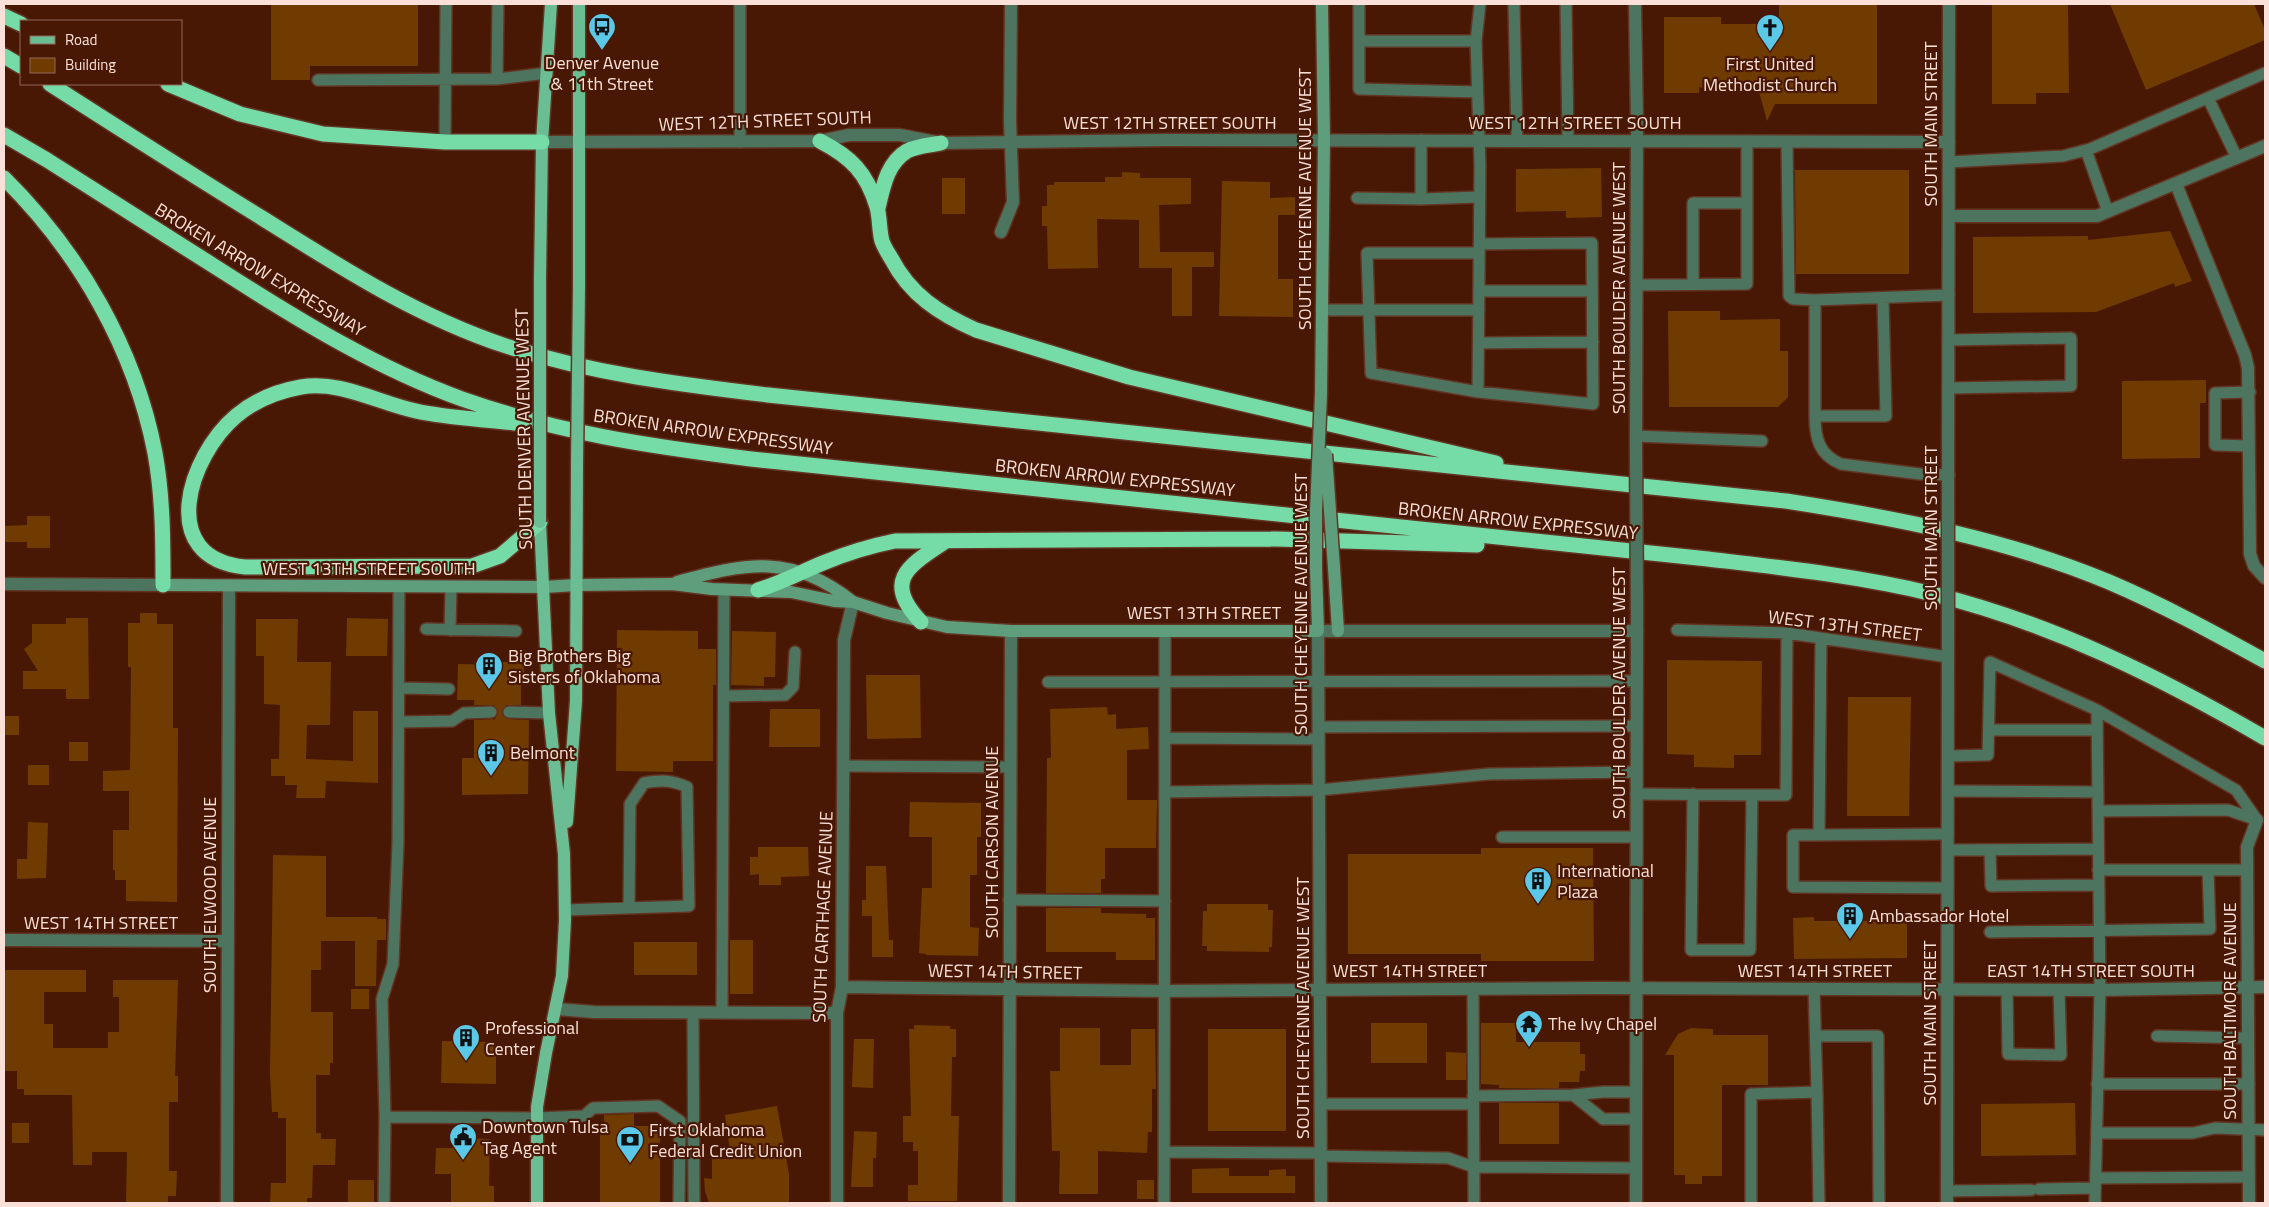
<svg xmlns="http://www.w3.org/2000/svg" width="2269" height="1207" font-family="'Titillium Web',sans-serif">
<rect width="100%" height="100%" fill="#491805"/>
<path fill="#703b00" d="M271,4H418V66H310V80H271Z
M1779,4H1877V104H1775L1767,121L1758,88L1747,81L1735,83L1723,92L1699,87V93H1664V17H1721V24H1779Z
M1992,4H2068L2069,93H2036V104H1992Z
M2110,4H2254L2265,30V40L2146,90Z
M1601,168L1602,217L1566,218V211L1516,212V169Z
M1795,170H1909V274H1796Z
M1122,172L1140,173V178H1191V204L1159,205L1160,252H1214V267H1192V316H1172V268H1139V220L1097,219L1098,268L1048,269L1047,226H1042V206H1047V185H1054V182H1105V177H1122Z
M942,178H965V214H942Z
M1222,181L1270,182V198L1295,197V215H1278V279H1293V317L1219,316Z
M2170,231L2192,281L2175,287L2174,283L2096,312L1973,313V237L2088,236V240Z
M1668,311H1720V320L1780,319V351H1788V397L1778,407H1669Z
M2206,380V403H2200V458L2122,459V381Z
M27,516H50V548H27V542H4V526L27,525Z
M140,613H157V624H173V728H178L177,902L126,901V880H115V870H113V830H129V791H103V771L130,770L131,667H128V623H140Z
M66,618H88L89,699H66V689H23V671H38L24,649L32,643V624H66Z
M347,618L388,619L387,656H346Z
M256,619H298L297,662H331L330,725H307L306,759L353,761V711H378V783L326,781L325,798H296L297,785H285V776H271V759H279L280,705L264,704V656H256Z
M617,630L698,631V649H716V685H713V761H673V772L616,771Z
M732,631L776,632L775,677H764V686L731,685Z
M1667,660L1762,661L1761,755H1734V768L1694,767V755L1667,754Z
M503,662H524V679H521V705H506L502,712L503,716L508,719L529,720L528,794L462,795V758H474V720L495,719L498,712L494,705H474V700H457L458,664L503,665Z
M866,675H920L921,738L867,739Z
M1848,697H1911L1909,816H1847Z
M1107,707L1108,715L1116,714V729L1148,727L1149,749L1127,750V800H1157L1156,848H1105V879H1101V893H1046L1047,758H1051L1050,709Z
M770,709H820V747H769Z
M4,716H19V735H4Z
M69,742H88V761H69Z
M28,765H49V785H28Z
M910,802L981,803V837H977V875H970V927L979,928L978,956L926,955V954L919,953L922,888H932V837H909Z
M28,822L48,823L46,878L17,879V859H27Z
M758,847H808L809,876L781,877V885H759V874L750,875V857H758Z
M1481,848H1593L1594,961H1481V954H1348V854H1481Z
M273,855L326,856V917H377V919H386V940H377L376,986H355V941H321V970H311V1012H333V1063H330V1075H316V1133H321V1139H336L335,1165H313L312,1198H307V1203H270L271,1183H286V1118H278V1112H272L270,1074Z
M866,866H886L889,940H893V957H872V916H862V900H866Z
M1207,904H1268V910H1273L1272,947H1269V952L1207,951V946H1202L1203,911H1207Z
M1046,908H1101V913L1146,914V918H1155V960H1116V952H1046Z
M1814,917V921H1886V917H1907V958L1794,959L1793,918Z
M730,940H753V994H730Z
M634,942H697V975H634Z
M4,970H86V992H44V1024H53V1048H108V1032H119V997H113V980H178L175,1076H178V1102H169V1171H177L176,1196H168V1203H126L127,1152H92V1165H73L72,1095H24V1089H17V1071H4Z
M351,989H369V1009H351Z
M1371,1023H1427V1063H1371Z
M1481,1023H1516V1042H1580V1054H1585V1071H1580L1579,1082H1559V1088H1499V1085L1481,1084Z
M914,1025L950,1026V1029H956V1057H952L951,1116H959L957,1201H908V1185H918V1151H913V1142H903V1116H911L909,1029H914Z
M1060,1028H1100V1065H1131V1029H1155L1156,1089H1152V1132H1148L1147,1153L1098,1151V1194H1059L1060,1151H1052L1050,1071H1060Z
M1691,1028L1713,1029V1035H1768V1085H1722V1176H1702V1184H1685V1175H1674V1055H1665L1678,1034Z
M1208,1029H1286V1131H1208Z
M854,1039H874L873,1088L852,1087Z
M442,1041L496,1042V1084L441,1083Z
M1446,1052L1466,1053V1080H1446Z
M1499,1103H1559V1144H1499Z
M2075,1103L2076,1155L1981,1156V1104Z
M777,1106L789,1174V1203H709L705,1191L704,1178L712,1179V1159H731L725,1115Z
M634,1114V1126H660V1203H600V1125H604V1115Z
M12,1123H29V1143H12Z
M854,1131L877,1132L876,1158H873V1187H851Z
M456,1138L490,1139L489,1186H494V1203H451V1174H435L436,1148H455Z
M1229,1168V1176H1269V1170L1286,1169V1176H1295V1193H1192V1169Z
M348,1180H374V1202H348Z
M1137,1180H1154V1199H1137Z"/>
<g fill="none" stroke-linecap="round" stroke-linejoin="round">
<defs>
<path id="service" d="M1359,4V89L1477,92
M1514,4L1517,141
M1566,4L1568,141
M1359,41H1476
M497,79L498,4
M318,80L497,79L547,73
M2208,98L2237,158
M445,142L446,4
M740,142V4
M1787,142L1789,296L1793,299L1815,300
M2086,150L2108,212
M1949,162L2063,156L2090,149L2265,73
M1357,198L1421,199V140
M1421,199L1479,197
M1747,203V141
M1479,244L1592,243L1593,404L1478,392L1371,373L1367,253H1479
M1637,285L1747,284V203H1693V284
M1479,291H1592
M1883,299L1886,416H1815V300L1949,295
M1322,310H1479
M1949,340L2071,338V386L1949,388
M1479,343L1593,342
M1478,392L1480,166L1476,41L1480,4
M1815,416C1815,438 1819,455 1841,464L1920,474L1949,475
M1636,436L1762,441
M2249,446L2215,445V393L2250,392
M426,629L516,631
M450,630L451,587
M1677,630L1787,633L1948,657
M1821,638L1819,835L1948,834
M1048,682L1636,681
M399,688L449,689
M724,696L785,695L793,687L795,652
M509,712L549,713
M399,722L452,721L464,713L491,712
M1319,727L1636,726
M1989,730H2097
M1165,738L1319,739
M1948,756L1988,755L1990,662L2097,710L2236,790L2257,820
M844,766L1010,767
M1948,791L2098,792
M1165,792L1319,790L1489,774L1636,772
M1636,794L1752,795L1750,950H1691L1693,794
M1752,795H1786L1787,633
M2098,811L2228,810L2257,820
M1819,835H1793V887L1948,888
M1502,837H1636
M1948,850L2098,849
M1990,850L1991,886L2099,885
M2098,870H2247
M1009,900L1165,901
M565,910L689,906L687,787C672,780 661,780 644,783L630,804L629,908
M1990,932L2210,929L2208,870
M1473,988L1474,1203
M2007,989L2008,1054L2061,1055L2059,990
M693,1012L694,1203
M722,1012L724,589
M1817,1036H1878L1879,1203
M2157,1036L2248,1038
M2097,1084H2249
M1817,1092L1819,1203
M1573,1095L1603,1119H1636
M1473,1096L1573,1095L1603,1092H1635
M1321,1104H1473
M385,1117L537,1118L584,1116L593,1108L658,1106L680,1121L679,1203
M2097,1133H2193L2215,1128L2265,1130
M1164,1152L1321,1153
M1321,1156L1448,1158L1474,1167L1636,1168
M2096,1178L2249,1177
M2039,1189L2095,1188
M1947,1191L2031,1190
M384,1203L385,1117L382,999L393,964L398,843L399,586
M1164,1203L1165,631
M1751,1203V1094L1817,1092L1814,988
M2095,1203L2100,990L2097,710"/>
<path id="minor" d="M2176,184L2245,355L2248,368L2250,554L2254,566L2265,578
M1949,216H2097L2265,146
M1001,232L1013,202L1010,121L1011,4
M4,584L163,585
M4,940L228,941
M842,987L1165,991L1598,988L2100,990L2265,987
M557,1009L594,1012L837,1013
M227,1203L229,586
M837,1203V1013L842,987L844,640L853,602
M1009,1203L1011,631
M1321,1203L1318,631H1637
M2249,1203L2247,847L2257,820"/>
<path id="tertiary" d="M1635,4L1637,123L1636,448
M542,142L820,141L849,135H900L941,143L1166,140L1949,142
M1948,498L1949,4
M1636,1203L1637,609
M1947,1203L1948,633"/>
<path id="secondary" d="M1321,394L1324,140L1322,4
M1334,568L1338,631
M677,582C747,563 792,553 853,602
M163,585L544,587L576,585L672,584L712,589L791,592L834,601L853,602L887,613L947,627L1011,631H1318L1316,569"/>
<path id="primary" d="M540,279L542,142L551,4
M579,286V4
M567,822L576,701L577,464
M537,1203V1107L546,1053L562,976L565,920L564,854L549,713L540,522"/>
<path id="motorway" d="M4,16L21,24
M4,56L21,66
M50,84C120,129 191,174 262,218C340,267 418,317 506,346C594,374 677,384 768,395L1786,501C1896,518 2006,539 2109,582C2163,605 2214,633 2265,661
M168,84L240,114L323,134L445,142H542
M4,135L47,160C106,197 165,235 225,273C300,321 377,368 462,399C559,433 648,446 751,459L1708,559C1784,568 1859,576 1933,594C2051,623 2160,677 2265,738
M820,141C851,157 867,173 877,207C880,218 879,230 882,241C884,247 888,253 891,258C910,295 940,314 976,330L1129,377L1496,463
M4,178C79,252 135,349 155,453C163,497 163,541 163,585
M878,208C883,187 887,163 907,151C916,146 931,145 941,143
M514,423C481,419 447,418 416,411C378,403 340,380 301,387C278,391 254,401 236,416C189,456 155,558 245,567L472,566L500,556L540,522
M758,590C781,583 801,572 823,563C847,553 870,546 895,541L1277,539L1477,545
M921,622C881,580 910,565 946,541"/>
</defs>
<use href="#service" stroke="#623423" stroke-width="14"/>
<use href="#minor" stroke="#623423" stroke-width="15"/>
<use href="#tertiary" stroke="#623423" stroke-width="15"/>
<use href="#secondary" stroke="#623423" stroke-width="15"/>
<use href="#primary" stroke="#623423" stroke-width="15"/>
<use href="#motorway" stroke="#623423" stroke-width="18"/>
<use href="#service" stroke="#4d745f" stroke-width="11"/>
<use href="#minor" stroke="#4d745f" stroke-width="12"/>
<use href="#tertiary" stroke="#4d745f" stroke-width="12"/>
<use href="#secondary" stroke="#5e9e7c" stroke-width="12"/>
<use href="#primary" stroke="#6bbe93" stroke-width="12"/>
<use href="#motorway" stroke="#75dba7" stroke-width="15"/>
<defs>
<path id="tertiary-bridge" d="M1636,448L1637,609
M1948,498V633"/>
<path id="secondary-bridge" d="M1326,454L1334,568
M1316,569V511L1321,394"/>
<path id="primary-bridge" d="M540,279V522
M577,464L579,286"/>
</defs>
<use href="#tertiary-bridge" stroke="#623423" stroke-width="15" stroke-linecap="butt"/>
<use href="#secondary-bridge" stroke="#623423" stroke-width="15" stroke-linecap="butt"/>
<use href="#primary-bridge" stroke="#623423" stroke-width="15" stroke-linecap="butt"/>
<use href="#tertiary-bridge" stroke="#4d745f" stroke-width="12"/>
<use href="#secondary-bridge" stroke="#5e9e7c" stroke-width="12"/>
<use href="#primary-bridge" stroke="#6bbe93" stroke-width="12"/>
</g>
<defs>
<symbol id="bus-pin" viewBox="-11 -11 22 30"><path d="M0 17L-7.5 6A9.5 9.5 0 1 1 7.5 6Z" fill="#5bc8e7" stroke="#491805"/><path d="M-5-6H5V4H4V6H2V4H-2V6H-4V4H-5ZM-3.5-4V0h7V-4ZM-3.5 1.2v1.5H-2V1.2ZM2 1.2v1.5H3.5V1.2Z" fill="#111"/></symbol>
<symbol id="church-pin" viewBox="-11 -11 22 30"><path d="M0 17L-7.5 6A9.5 9.5 0 1 1 7.5 6Z" fill="#5bc8e7" stroke="#491805"/><path d="M-1.2-6h2.4v3.5h3.3v2.4h-3.3V6h-2.4V-.1h-3.3v-2.4h3.3Z" fill="#111"/></symbol>
<symbol id="building-pin" viewBox="-11 -11 22 30"><path d="M0 17L-7.5 6A9.5 9.5 0 1 1 7.5 6Z" fill="#5bc8e7" stroke="#491805"/><path d="M-4-6H4V6H1V3H-1V6H-4ZM-2.5-4.3h1.7v1.8h-1.7ZM.8-4.3h1.7v1.8H.8ZM-2.5-1h1.7V.8h-1.7ZM.8-1h1.7V.8H.8Z" fill="#111"/></symbol>
<symbol id="temple-pin" viewBox="-11 -11 22 30"><path d="M0 17L-7.5 6A9.5 9.5 0 1 1 7.5 6Z" fill="#5bc8e7" stroke="#491805"/><path d="M0-6L5-2H3V0L6.5 2.5H4V6H1.5V3h-3V6H-4V2.5H-6.5L-3 0V-2H-5Z" fill="#111"/></symbol>
<symbol id="civic-pin" viewBox="-11 -11 22 30"><path d="M0 17L-7.5 6A9.5 9.5 0 1 1 7.5 6Z" fill="#5bc8e7" stroke="#491805"/><path d="M-.6-6.5H3V-4.5H.6V-3L4-1V1h2V6H-6V1h2V-1L-.6-3ZM-1.2 2.5V6h2.4V2.5Z" fill="#111"/></symbol>
<symbol id="bank-pin" viewBox="-11 -11 22 30"><path d="M0 17L-7.5 6A9.5 9.5 0 1 1 7.5 6Z" fill="#5bc8e7" stroke="#491805"/><path d="M-6-4H6V4H-6ZM0-2.3a2.3 2.3 0 1 0 0 4.6a2.3 2.3 0 1 0 0-4.6Z" fill="#111"/></symbol>
</defs>
<g fill-rule="evenodd">
<use href="#bus-pin" x="586" y="11" width="32" height="43"/>
<use href="#church-pin" x="1754" y="12" width="32" height="43"/>
<use href="#building-pin" x="473" y="650" width="32" height="43"/>
<use href="#building-pin" x="475" y="737" width="32" height="43"/>
<use href="#building-pin" x="1522" y="865" width="32" height="43"/>
<use href="#building-pin" x="1834" y="900" width="32" height="43"/>
<use href="#temple-pin" x="1513" y="1008" width="32" height="43"/>
<use href="#building-pin" x="450" y="1022" width="32" height="43"/>
<use href="#civic-pin" x="447" y="1121" width="32" height="43"/>
<use href="#bank-pin" x="614" y="1124" width="32" height="43"/>
</g>
<g text-anchor="middle" stroke-width="4.5" stroke-linejoin="round" paint-order="stroke">
<g font-size="18" fill="#fae0d8" stroke="#491805" text-anchor="start">
<text x="602" y="69" text-anchor="middle">Denver Avenue<tspan x="602" dy="21">&amp; 11th Street</tspan></text>
<text x="1770" y="70" text-anchor="middle">First United<tspan x="1770" dy="21">Methodist Church</tspan></text>
<text x="508" y="662">Big Brothers Big<tspan x="508" dy="21">Sisters of Oklahoma</tspan></text>
<text x="510" y="759">Belmont</text>
<text x="1557" y="877">International<tspan x="1557" dy="21">Plaza</tspan></text>
<text x="1869" y="922">Ambassador Hotel</text>
<text x="1548" y="1030">The Ivy Chapel</text>
<text x="485" y="1034">Professional<tspan x="485" dy="21">Center</tspan></text>
<text x="482" y="1133">Downtown Tulsa<tspan x="482" dy="21">Tag Agent</tspan></text>
<text x="649" y="1136">First Oklahoma<tspan x="649" dy="21">Federal Credit Union</tspan></text>
</g>
<g font-size="18" fill="#fae0d8" stroke="#491805">
<text transform="translate(765 121) rotate(-2)" y="6">WEST 12TH STREET SOUTH</text>
<text x="1170" y="129">WEST 12TH STREET SOUTH</text>
<text x="1575" y="129">WEST 12TH STREET SOUTH</text>
<text transform="translate(1931 124) rotate(-90)" y="6">SOUTH MAIN STREET</text>
<text transform="translate(1305 199) rotate(-90)" y="6">SOUTH CHEYENNE AVENUE WEST</text>
<text transform="translate(260 270) rotate(31)" y="6">BROKEN ARROW EXPRESSWAY</text>
<text transform="translate(1619 288) rotate(-90)" y="6">SOUTH BOULDER AVENUE WEST</text>
<text transform="translate(524 429) rotate(-91)" y="6">SOUTH DENVER AVENUE WEST</text>
<text transform="translate(713 432) rotate(8)" y="6">BROKEN ARROW EXPRESSWAY</text>
<text transform="translate(1115 478) rotate(6)" y="6">BROKEN ARROW EXPRESSWAY</text>
<text transform="translate(1518 521) rotate(6)" y="6">BROKEN ARROW EXPRESSWAY</text>
<text transform="translate(1931 528) rotate(-90)" y="6">SOUTH MAIN STREET</text>
<text x="369" y="575">WEST 13TH STREET SOUTH</text>
<text transform="translate(1301 604) rotate(-90)" y="6">SOUTH CHEYENNE AVENUE WEST</text>
<text x="1204" y="619">WEST 13TH STREET</text>
<text transform="translate(1845 626) rotate(7)" y="6">WEST 13TH STREET</text>
<text transform="translate(1619 693) rotate(-90)" y="6">SOUTH BOULDER AVENUE WEST</text>
<text transform="translate(992 842) rotate(-90)" y="6">SOUTH CARSON AVENUE</text>
<text transform="translate(210 895) rotate(-90)" y="6">SOUTH ELWOOD AVENUE</text>
<text transform="translate(823 917) rotate(-88)" y="6">SOUTH CARTHAGE AVENUE</text>
<text x="101" y="929">WEST 14TH STREET</text>
<text x="1410" y="977">WEST 14TH STREET</text>
<text x="1815" y="977">WEST 14TH STREET</text>
<text x="2091" y="977">EAST 14TH STREET SOUTH</text>
<text transform="translate(1005 972) rotate(1)" y="6">WEST 14TH STREET</text>
<text transform="translate(1303 1008) rotate(-90)" y="6">SOUTH CHEYENNE AVENUE WEST</text>
<text transform="translate(2230 1011) rotate(-90)" y="6">SOUTH BALTIMORE AVENUE</text>
<text transform="translate(1930 1023) rotate(-90)" y="6">SOUTH MAIN STREET</text>
</g>
</g>
<rect width="2269" height="1207" fill="none" stroke="#fae0d8" stroke-width="10"/>
<rect x="20" y="20" width="162" height="65" fill="#491805" stroke="#906859"/>
<rect x="30" y="36" width="25" height="8" fill="#6bbe93" stroke="#906859"/>
<text x="65" y="45" font-size="15" fill="#fae0d8">Road</text>
<rect x="30" y="58" width="25" height="15" fill="#703b00" stroke="#906859"/>
<text x="65" y="70" font-size="15" fill="#fae0d8">Building</text>
</svg>
